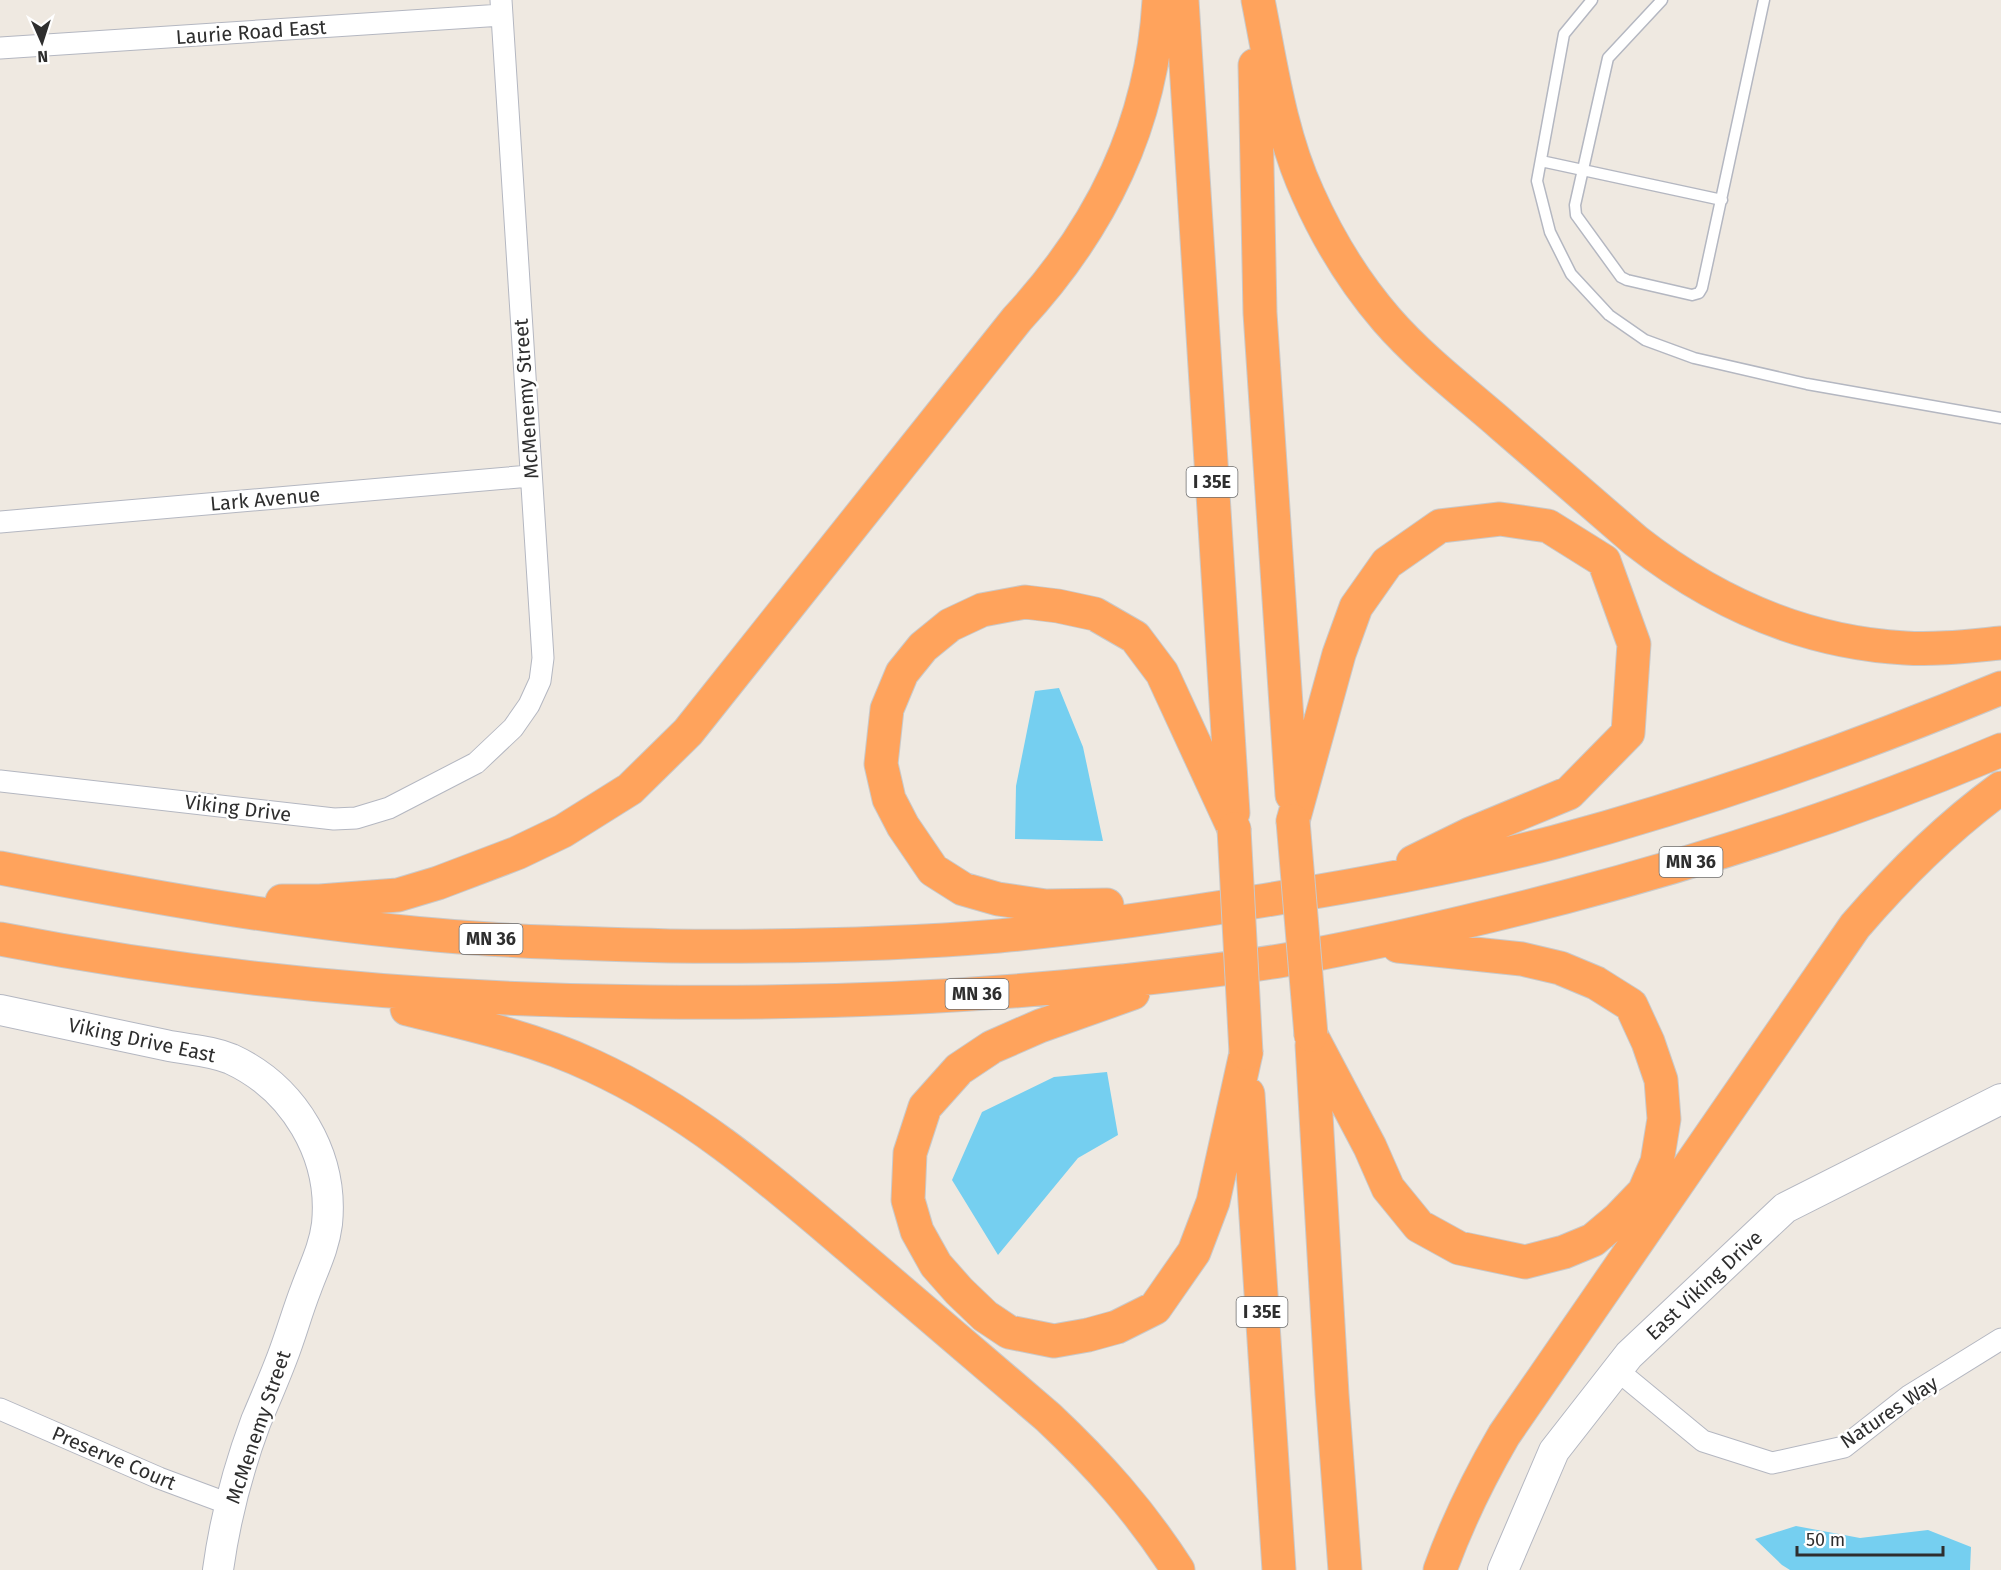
<svg xmlns="http://www.w3.org/2000/svg" width="2001" height="1570" font-family="'Fira Sans',sans-serif">
<rect width="100%" height="100%" fill="#efe9e1"/>
<path fill="#75cff0" d="M1059,688L1083,747L1103,841L1015,839L1016,786L1035,691Z
M1107,1072L1118,1135L1078,1158L998,1255L952,1180L982,1112L1054,1077Z
M1796,1526L1860,1538L1928,1530L1971,1547L1970,1570H1790L1782,1565L1755,1539Z"/>
<g fill="none" stroke-linecap="round" stroke-linejoin="round">
<defs>
<path id="lane" d="M1592,0L1564,34L1537,181L1550,232L1571,274L1609,315L1645,340L1694,358L1807,384L2001,418
M1662,0L1608,58L1575,205L1576,215L1621,277L1627,280L1692,295L1699,293L1702,288L1764,0
M1541,161L1722,200"/>
<path id="street" d="M0,48L502,15
M0,522L530,476
M0,781L334,819L356,818L389,808L476,763L513,728L529,705L540,681L543,658L501,0
M1617,1370L1703,1441L1772,1463L1844,1447L1909,1396L2001,1339
M0,1409L159,1478L229,1504"/>
<path id="secondary" d="M0,1010C55,1022 110,1033 165,1045C187,1050 210,1050 231,1059C294,1088 334,1155 327,1224C324,1248 314,1267 306,1289C297,1312 291,1335 282,1358C274,1379 265,1400 256,1421C238,1469 225,1519 218,1570
M1503,1570L1554,1451L1629,1355L1785,1208L2001,1099"/>
<path id="highway" d="M1182,0L1233,813
M1258,0C1271,65 1280,133 1308,194C1328,239 1355,283 1387,320C1421,359 1463,391 1502,425C1546,463 1591,502 1636,541C1715,603 1803,642 1905,648C1937,650 1969,646 2001,643
M1255,65L1260,313L1292,795
M1293,821L1339,654L1356,607L1387,563L1440,526L1500,519L1548,526L1604,561L1634,644L1628,733L1569,793L1470,834L1413,862
M0,868C145,896 288,922 436,935C514,942 593,944 671,946C781,947 890,945 999,936C1085,928 1169,916 1254,902C1355,886 1456,868 1555,842C1707,801 1856,748 2001,688
M282,901H320L398,895L438,883L517,853L563,831L630,789L688,732L1017,319C1101,228 1152,125 1159,0
M1107,905L1046,906L998,899L963,889L933,870L903,826L889,799L881,764L887,709L902,673L923,647L950,625L982,610L1025,602L1058,606L1095,614L1135,637L1162,673L1234,829
M0,939C215,981 432,1000 652,1002C809,1004 966,998 1122,981C1176,975 1231,969 1285,960C1379,943 1472,921 1565,897C1713,858 1860,810 2001,750
M1133,993L1040,1026L992,1047L959,1069L925,1107L910,1153L908,1200L917,1231L936,1265L959,1291L985,1316L1009,1332L1054,1341L1088,1335L1117,1327L1155,1308L1194,1252L1213,1202L1246,1053
M407,1009C470,1024 533,1038 593,1066C691,1111 767,1177 848,1246C915,1303 981,1360 1048,1417C1099,1465 1140,1511 1178,1570
M1311,1035L1370,1147L1388,1188L1419,1226L1459,1248L1525,1262L1564,1252L1593,1240L1618,1219L1644,1192L1657,1162L1664,1119L1661,1080L1648,1042L1631,1005L1596,983L1560,968L1522,959L1398,946
M1312,1045L1332,1394L1345,1570
M1248,1094L1279,1570
M1440,1570C1457,1523 1479,1478 1504,1435L1855,926C1899,875 1946,828 2001,788"/>
</defs>
<use href="#lane" stroke="#b4b7c1" stroke-width="13"/>
<use href="#street" stroke="#b4b7c1" stroke-width="23"/>
<use href="#secondary" stroke="#b4b7c1" stroke-width="32"/>
<use href="#highway" stroke="#c9c9c9" stroke-width="35"/>
<use href="#lane" stroke="#fff" stroke-width="10"/>
<use href="#street" stroke="#fff" stroke-width="21"/>
<use href="#secondary" stroke="#fff" stroke-width="30"/>
<use href="#highway" stroke="#ffa35c" stroke-width="33"/>
<defs>
<path id="highway-bridge" d="M1293,821L1311,1035
M1234,829L1246,1053"/>
</defs>
<use href="#highway-bridge" stroke="#c9c9c9" stroke-width="35" stroke-linecap="butt"/>
<use href="#highway-bridge" stroke="#ffa35c" stroke-width="33"/>
</g>
<g text-anchor="middle" stroke-width="5" stroke-linejoin="round" paint-order="stroke">
<g fill="#fff" stroke="#6d6d6d" stroke-width="1.5">
<rect x="1186.5" y="467" width="51" height="30" rx="4.5"/>
<rect x="1659.5" y="847" width="63" height="30" rx="4.5"/>
<rect x="459.5" y="924" width="63" height="30" rx="4.5"/>
<rect x="945.5" y="979" width="63" height="30" rx="4.5"/>
<rect x="1236.5" y="1297" width="51" height="30" rx="4.5"/>
</g>
<g font-size="18" font-weight="bold" fill="#2e2e2e">
<text x="1212" y="488">I 35E</text>
<text x="1691" y="868">MN 36</text>
<text x="491" y="945">MN 36</text>
<text x="977" y="1000">MN 36</text>
<text x="1262" y="1318">I 35E</text>
</g>
<g font-size="20" fill="#2e2e2e" stroke="#fff">
<text transform="translate(251 32) rotate(-4)" y="7">Laurie Road East</text>
<text transform="translate(526 399) rotate(-94)" y="7">McMenemy Street</text>
<text transform="translate(265 499) rotate(-5)" y="7">Lark Avenue</text>
<text transform="translate(238 808) rotate(7)" y="7">Viking Drive</text>
<text transform="translate(142 1040) rotate(12)" y="7">Viking Drive East</text>
<text transform="translate(1704 1285) rotate(-43)" y="7">East Viking Drive</text>
<text transform="translate(1889 1412) rotate(-34)" y="7">Natures Way</text>
<text transform="translate(258 1427) rotate(-71)" y="7">McMenemy Street</text>
<text transform="translate(114 1458) rotate(23)" y="7">Preserve Court</text>
</g>
</g>
<g transform="translate(42 42) rotate(177)" stroke="#ffffff" stroke-width="4.5" paint-order="stroke">
<path d="M0-4.5L10 22L0 15L-10 22Z" fill="#2e2e2e"/>
<text y="-9" font-size="16" font-weight="bold" text-anchor="middle" fill="#2e2e2e">N</text>
</g>
<path d="M1797 1546v9h146v-9" fill="none" stroke="#2e2e2e" stroke-width="3"/>
<text x="1806" y="1546" font-size="18" fill="#2e2e2e" stroke="#ffffff" stroke-width="4.5" paint-order="stroke">50 m</text>
</svg>
